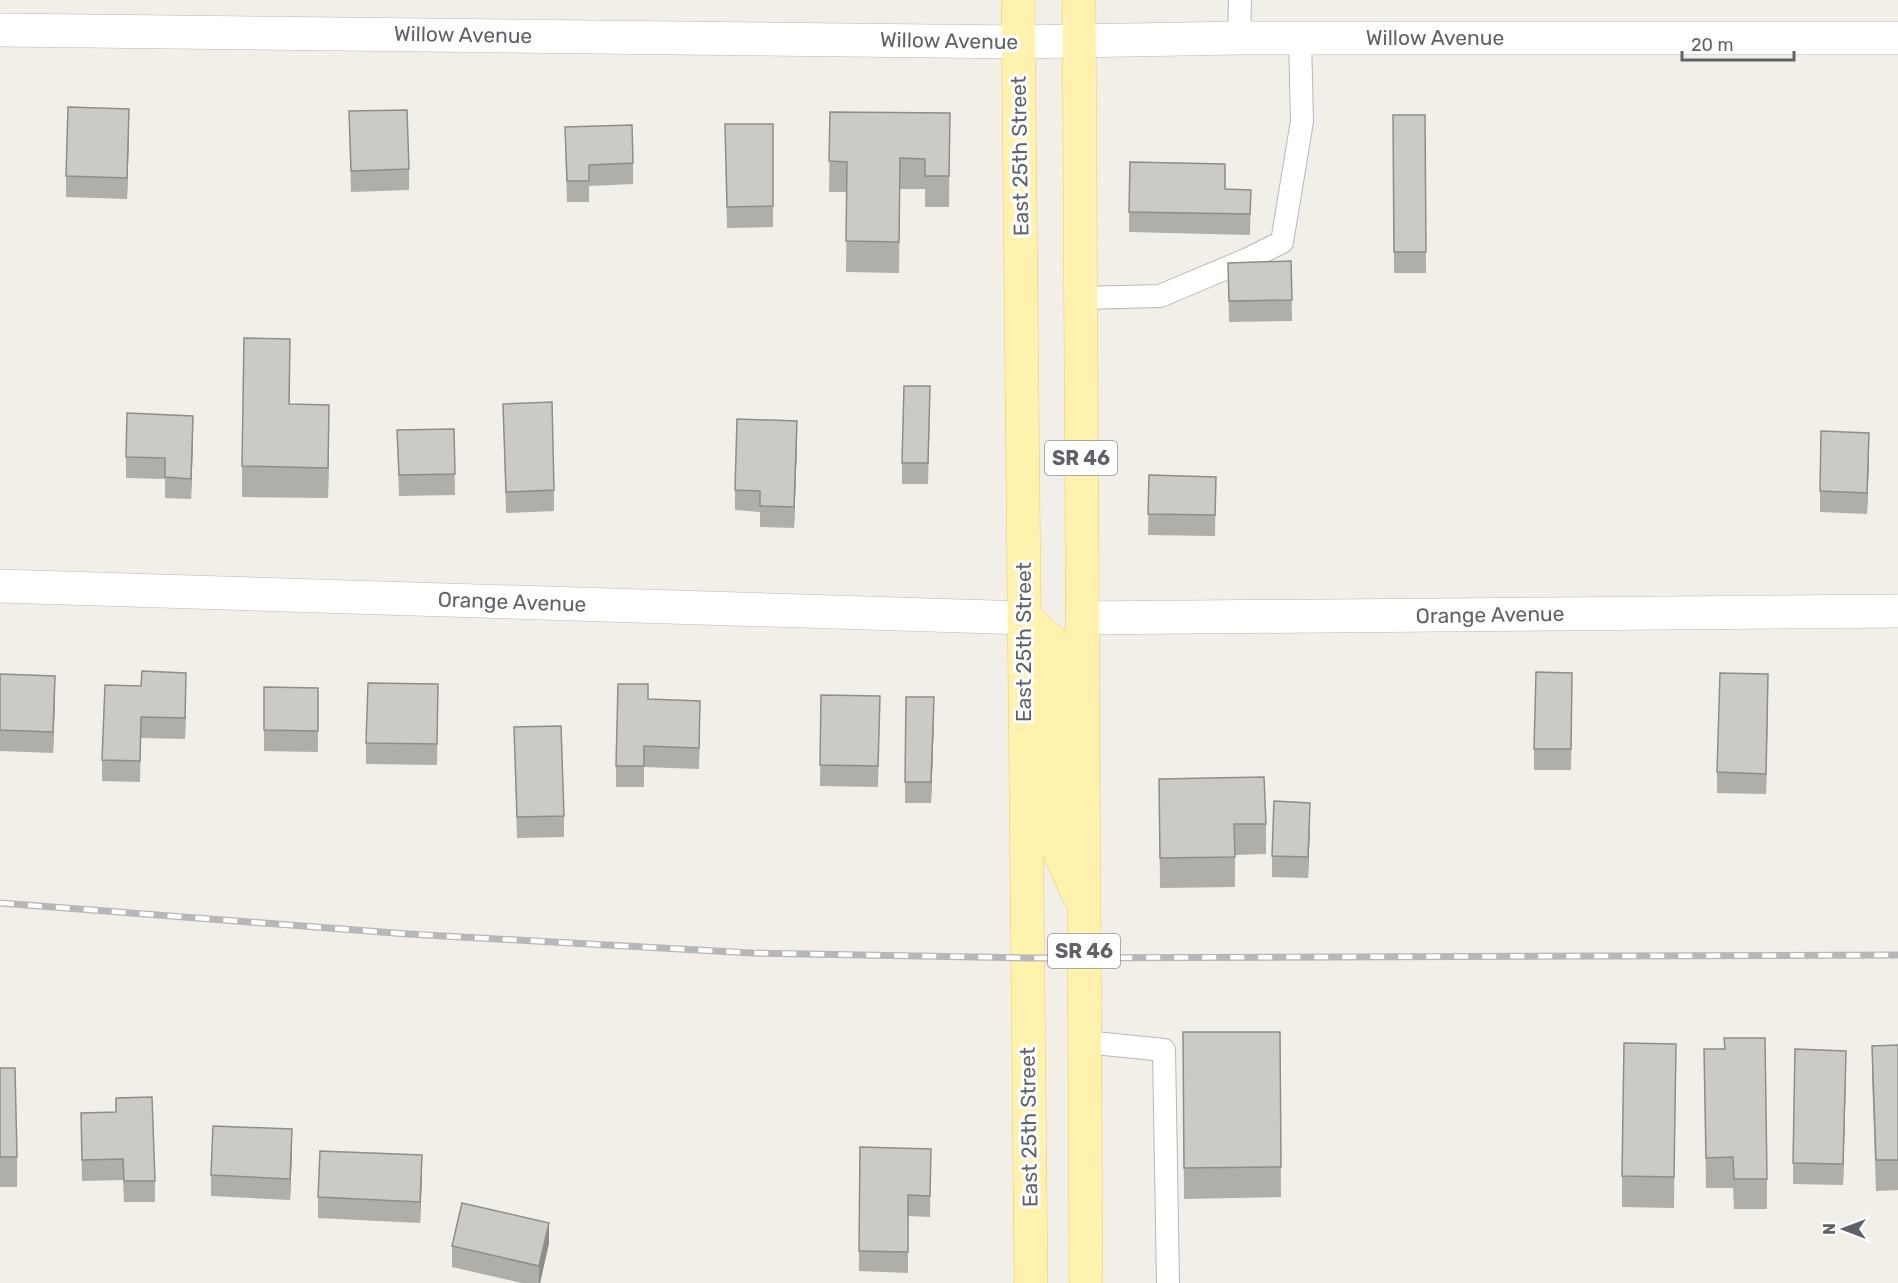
<svg xmlns="http://www.w3.org/2000/svg" width="1898" height="1283" viewBox="0 0 1898 1283" font-family="Rubik,sans-serif">
	<style>
		.lines { fill: none; stroke-linecap: round; stroke-linejoin: round }
		.lane-casing { stroke: #b5b8bc; stroke-width: 24 }
		.street-casing { stroke: #b5b8bc; stroke-width: 34 }
		.primary-casing { stroke: #f2c960; stroke-width: 34 }
		.lane { stroke: #fff; stroke-width: 22 }
		.street { stroke: #fff; stroke-width: 33 }
		.primary { stroke: #fff2af; stroke-width: 33 }
		.rail-casing { stroke: #b6b7b8; stroke-width: 7 }
		.rail { stroke: #fff; stroke-width: 4.5; stroke-dasharray: 14; stroke-linecap: butt }
		.wall { fill: #afaea9 }
		.shaded-wall { fill: #8f8d8a }
		.building { fill: #cccac5; stroke: #8f8d8a; stroke-width: 1.5 }
		.labels { text-anchor: middle; stroke-width: 6; stroke-linejoin: round; paint-order: stroke }
		.shield { fill: #fff; stroke: #8f9295; stroke-width: 1.5 }
		.shield-label { font-size: 20px; font-weight: bold; fill: #5f6368 }
		.street-label { font-size: 21px; fill: #5f6368; stroke: #fff }
	</style>
	<rect width="100%" height="100%" fill="#f1efe8"/>
	<g class="lines">
		<defs>
			<g id="lane">
				<polyline points="1239,38 1240,0"/>
				<polyline points="1080,298 1160,296 1248,259 1282,242 1302,121 1300,38"/>
				<polyline points="1085,1042 1164,1050 1168,1283"/>
			</g>
			<g id="street">
				<polyline points="0,30 1019,42 1239,38 1898,38"/>
				<polyline points="0,586 1024,618"/>
				<polyline points="1082,618 1898,611"/>
			</g>
			<g id="primary">
				<polyline points="1018,0 1031,1283"/>
				<polyline points="1079,0 1086,1283"/>
				<polyline points="1024,618 1055,644 1057,846 1078,894"/>
			</g>
		</defs>
		<!-- lane casing -->
		<use href="#lane" class="lane-casing"/>
		<!-- street casing -->
		<use href="#street" class="street-casing"/>
		<!-- primary casing -->
		<use href="#primary" class="primary-casing"/>
		<!-- lane -->
		<use href="#lane" class="lane"/>
		<!-- street -->
		<use href="#street" class="street"/>
		<!-- primary -->
		<use href="#primary" class="primary"/>
		<defs>
			<polyline id="rail" points="0,903 408,934 752,953 1027,958 1898,955"/>
		</defs>
		<!-- rail casing -->
		<use href="#rail" class="rail-casing"/>
		<!-- rail -->
		<use href="#rail" class="rail"/>
	</g>
	<!-- wall -->
	<g class="wall">
		<polygon points="349,111 409,169 409,190 351,192"/>
		<polygon points="830,112 950,113 949,207 925,207 925,189 900,189 899,273 846,272 847,192 829,192"/>
		<polygon points="1393,115 1425,115 1426,273 1394,273"/>
		<polygon points="725,124 773,124 773,227 727,228"/>
		<polygon points="565,127 633,163 633,184 589,186 589,202 567,202"/>
		<polygon points="129,130 127,199 66,197 66,176"/>
		<polygon points="1225,189 1251,190 1250,235 1129,232 1129,212"/>
		<polygon points="1291,261 1292,321 1229,322 1228,263"/>
		<polygon points="290,370 290,404 329,435 328,498 242,497 242,466"/>
		<polygon points="503,404 554,490 554,511 506,513"/>
		<polygon points="930,407 928,484 902,484 902,463"/>
		<polygon points="454,429 455,495 399,496 397,430"/>
		<polygon points="193,436 191,499 165,498 165,479 126,478 126,457"/>
		<polygon points="797,442 794,528 760,527 760,512 735,510 735,490"/>
		<polygon points="1869,454 1867,514 1820,512 1820,491"/>
		<polygon points="1149,475 1216,477 1215,536 1148,535"/>
		<polygon points="0,674 55,697 53,753 0,751"/>
		<polygon points="141,686 186,694 185,739 141,738 140,782 102,781 102,760"/>
		<polygon points="264,687 318,688 318,752 264,751"/>
		<polygon points="1572,694 1571,770 1534,770 1534,749"/>
		<polygon points="821,695 880,696 878,787 820,786"/>
		<polygon points="1768,695 1766,794 1717,793 1717,772"/>
		<polygon points="648,699 700,722 699,769 644,767 644,787 616,787 616,766"/>
		<polygon points="438,705 437,765 366,764 366,743"/>
		<polygon points="934,718 931,803 905,803 905,782"/>
		<polygon points="514,727 564,816 564,837 517,838"/>
		<polygon points="1159,779 1266,824 1266,854 1235,855 1235,887 1160,888"/>
		<polygon points="1310,824 1308,878 1272,877 1272,856"/>
		<polygon points="1183,1032 1280,1032 1281,1197 1184,1199"/>
		<polygon points="1724,1038 1767,1179 1767,1209 1734,1209 1733,1188 1706,1188 1704,1049 1724,1049"/>
		<polygon points="1676,1044 1674,1208 1622,1207 1622,1176"/>
		<polygon points="1898,1045 1898,1190 1876,1191 1872,1077 1872,1046"/>
		<polygon points="0,1068 17,1157 17,1187 0,1187"/>
		<polygon points="1846,1072 1843,1185 1793,1184 1793,1163"/>
		<polygon points="81,1113 155,1181 155,1202 124,1202 123,1180 82,1181"/>
		<polygon points="931,1149 930,1217 908,1216 908,1273 859,1271 859,1251"/>
		<polygon points="292,1150 290,1200 211,1196 211,1175"/>
		<polygon points="422,1175 420,1223 318,1218 318,1197"/>
		<polygon points="549,1243 540,1283 522,1283 452,1267 452,1246"/>
	</g>
	<!-- shaded-wall -->
	<g class="shaded-wall">
		<polygon points="129,109 129,130 127,199 127,178"/>
		<polygon points="329,405 329,435 328,498 328,468"/>
		<polygon points="193,416 193,436 191,499 191,479"/>
		<polygon points="797,421 797,442 794,528 794,507"/>
		<polygon points="1869,433 1869,454 1867,514 1867,493"/>
		<polygon points="186,673 186,694 185,739 185,718"/>
		<polygon points="1768,674 1768,695 1766,794 1766,774"/>
		<polygon points="55,676 55,697 53,753 53,732"/>
		<polygon points="934,697 934,718 931,803 931,782"/>
		<polygon points="1310,803 1310,824 1308,878 1308,857"/>
		<polygon points="1846,1051 1846,1072 1843,1185 1843,1164"/>
		<polygon points="292,1129 292,1150 290,1200 290,1179"/>
		<polygon points="422,1155 422,1175 420,1223 420,1202"/>
		<polygon points="549,1223 549,1243 540,1283 539,1283 539,1266"/>
	</g>
	<!-- building -->
	<g class="building">
		<polygon points="68,107 129,109 127,178 66,176"/>
		<polygon points="407,110 409,169 351,171 349,111"/>
		<polygon points="830,112 950,113 949,176 925,176 925,159 900,158 899,242 846,241 847,162 829,161"/>
		<polygon points="1393,115 1425,115 1426,252 1394,252"/>
		<polygon points="725,124 773,124 773,206 727,207"/>
		<polygon points="632,125 633,163 589,165 589,181 567,181 565,127"/>
		<polygon points="1130,162 1225,164 1225,189 1251,190 1250,214 1129,212"/>
		<polygon points="1291,261 1292,300 1229,301 1228,263"/>
		<polygon points="244,338 290,339 289,404 329,405 328,468 242,466"/>
		<polygon points="904,386 930,386 928,463 902,463"/>
		<polygon points="552,402 554,490 506,492 503,404"/>
		<polygon points="127,413 193,416 191,479 165,477 165,458 126,457"/>
		<polygon points="737,419 797,421 794,507 760,506 760,491 735,490"/>
		<polygon points="454,429 455,474 399,475 397,430"/>
		<polygon points="1821,431 1869,433 1867,493 1820,491"/>
		<polygon points="1149,475 1216,477 1215,515 1148,514"/>
		<polygon points="142,671 186,673 185,718 141,717 140,761 102,760 105,685 141,686"/>
		<polygon points="1536,672 1572,673 1571,749 1534,749"/>
		<polygon points="1720,673 1768,674 1766,774 1717,772"/>
		<polygon points="0,674 55,676 53,732 0,730"/>
		<polygon points="368,683 438,684 437,744 366,743"/>
		<polygon points="618,684 648,684 648,699 700,701 699,748 644,746 644,766 616,766"/>
		<polygon points="264,687 318,688 318,731 264,730"/>
		<polygon points="821,695 880,696 878,766 820,765"/>
		<polygon points="906,697 934,697 931,782 905,782"/>
		<polygon points="561,726 564,816 517,817 514,727"/>
		<polygon points="1264,777 1266,824 1234,824 1235,857 1160,858 1159,779"/>
		<polygon points="1274,801 1310,803 1308,857 1272,856"/>
		<polygon points="1183,1032 1280,1032 1281,1167 1184,1168"/>
		<polygon points="1724,1038 1765,1038 1767,1179 1734,1179 1733,1157 1706,1158 1704,1049 1725,1049"/>
		<polygon points="1624,1043 1676,1044 1674,1177 1622,1176"/>
		<polygon points="1898,1045 1898,1160 1876,1160 1872,1046"/>
		<polygon points="1795,1049 1846,1051 1843,1164 1793,1163"/>
		<polygon points="0,1068 15,1068 17,1157 0,1157"/>
		<polygon points="152,1097 155,1181 124,1181 123,1159 82,1160 81,1113 116,1112 116,1098"/>
		<polygon points="213,1126 292,1129 290,1179 211,1175"/>
		<polygon points="860,1147 931,1149 930,1196 908,1195 908,1252 859,1251"/>
		<polygon points="320,1151 422,1155 420,1202 318,1197"/>
		<polygon points="462,1203 549,1223 539,1266 452,1246"/>
	</g>
	<g class="labels">
		<!-- shield labels -->
		<g class="shield">
			<rect x="1045" y="441" width="72" height="34" rx="4.5"/>
			<rect x="1048" y="934" width="72" height="34" rx="4.5"/>
		</g>
		<g class="shield-label">
			<text x="1081" y="465">SR 46</text>
			<text x="1084" y="958">SR 46</text>
		</g>
		<!-- street labels -->
		<g class="street-label">
			<text transform="translate(463 35) rotate(1)" y="7">Willow Avenue</text>
			<text x="1435" y="45">Willow Avenue</text>
			<text transform="translate(949 41) rotate(1)" y="7">Willow Avenue</text>
			<text transform="translate(1020 156) rotate(-91)" y="7">East 25th Street</text>
			<text transform="translate(512 602) rotate(2)" y="7">Orange Avenue</text>
			<text transform="translate(1490 615) rotate(-1)" y="7">Orange Avenue</text>
			<text transform="translate(1024 642) rotate(-90)" y="7">East 25th Street</text>
			<text transform="translate(1029 1127) rotate(-91)" y="7">East 25th Street</text>
		</g>
	</g>
	<!-- north arrow -->
	<g transform="translate(1844 1229) rotate(270)" stroke="#ffffff" stroke-width="4.5" paint-order="stroke">
	<path d="M0-4.5L10 22L0 15L-10 22Z" fill="#5f6368"/>
	<text y="-9" font-size="16" font-weight="bold" text-anchor="middle" fill="#5f6368">N</text>
	</g>
	<!-- scale -->
	<path d="M1682 51v9h112v-9" fill="none" stroke="#5f6368" stroke-width="3"/>
	<text x="1691" y="51" font-size="18" fill="#5f6368" stroke="#ffffff" stroke-width="4.5" paint-order="stroke">20 m</text>
</svg>
